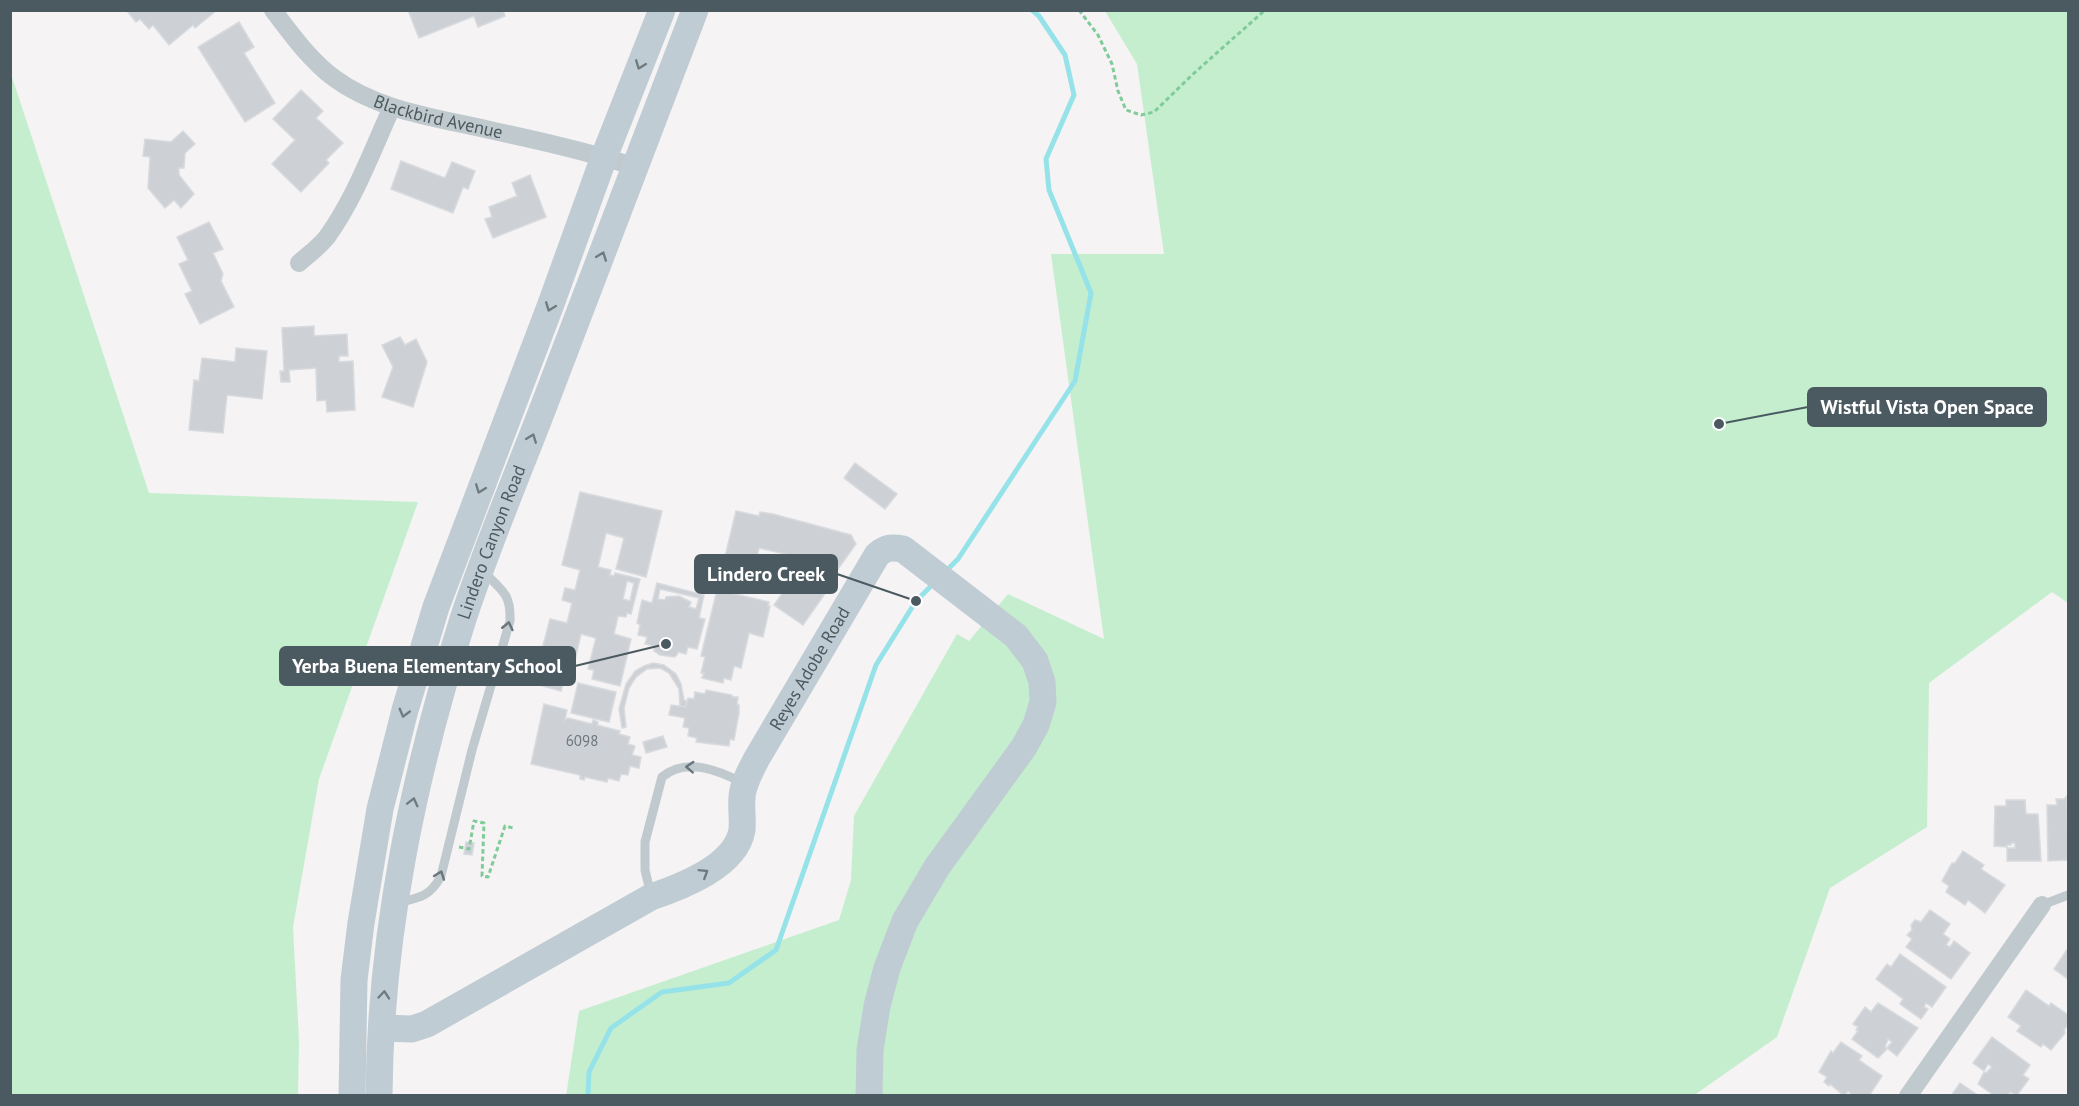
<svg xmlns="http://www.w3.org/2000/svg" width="2079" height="1106" viewBox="0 0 2079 1106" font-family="'PT Sans',sans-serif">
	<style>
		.green { fill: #c5eecf }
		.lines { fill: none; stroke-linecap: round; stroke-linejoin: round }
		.stream { stroke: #95e3e9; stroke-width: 5 }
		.building { fill: #cdd1d5; stroke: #d7dade; stroke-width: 1.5; fill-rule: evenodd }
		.path { stroke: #7fcb9a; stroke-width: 3; stroke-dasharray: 4.5 3; stroke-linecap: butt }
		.lane { stroke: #bfc9ce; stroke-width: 9 }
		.street { stroke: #bfc9ce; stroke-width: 18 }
		.secondary { stroke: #c0ccd3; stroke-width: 27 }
		.oneway { stroke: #6e7c82 }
		.oneway2 { stroke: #68757c }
		.labels { text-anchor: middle; stroke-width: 4.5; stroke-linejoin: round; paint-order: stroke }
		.number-label { font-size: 15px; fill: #6c777d }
		.street-label { font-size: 18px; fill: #4b5960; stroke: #fff }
		.leader { fill: none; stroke: #4b5960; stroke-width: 2 }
		.callout-dot { fill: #4b5960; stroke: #fff; stroke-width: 2 }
		.callout { fill: #4b5960; stroke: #4b5960; stroke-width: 2 }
		.callout-label { font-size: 20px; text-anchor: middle; font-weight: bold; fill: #fff }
	</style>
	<rect width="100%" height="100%" fill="#f5f3f3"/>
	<!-- green -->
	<g class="green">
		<polygon points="1105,11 2068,11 2068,603 2052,592 1929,683 1927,827 1830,888 1777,1037 1693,1096 566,1096 579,1011 839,920 851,880 854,816 957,634 969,641 1008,594 1104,639 1051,254 1164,254 1137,64"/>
		<polygon points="10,71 149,493 418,502 319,779 293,927 299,1041 298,1095 11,1095"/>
	</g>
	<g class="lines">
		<!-- stream -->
		<g class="stream">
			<polyline points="946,571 958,559 1075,381 1091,293 1049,190 1046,159 1074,95 1065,55 1039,16 1032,10"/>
			<polyline points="588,1096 589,1072 611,1028 662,992 729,983 776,950 876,665 916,601 935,582"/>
		</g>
	</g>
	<!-- building -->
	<g class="building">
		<polygon points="217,10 195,28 193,25 169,45 153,25 149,29 140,19 136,22 127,11"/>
		<polygon points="408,10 503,10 505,16 478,27 474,16 419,38"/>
		<polygon points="239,22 254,47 244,53 275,103 245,122 198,47"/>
		<polygon points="301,90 323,111 316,118 343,143 326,160 329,163 301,192 272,164 295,140 273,119"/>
		<polygon points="183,131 195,144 185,153 184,168 179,168 179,175 194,194 181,208 174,200 165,208 148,188 150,157 143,156 145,139 171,142"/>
		<polygon points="401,161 445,178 452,162 475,171 468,189 463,187 453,213 391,189"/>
		<polygon points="530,175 546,217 493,238 485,219 492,217 489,207 517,196 512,183"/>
		<polygon points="209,222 223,249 213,253 223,274 221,281 234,307 200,324 185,294 192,291 179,264 188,260 177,237"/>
		<polygon points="314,326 314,336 347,334 348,356 339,356 339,362 353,361 355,410 327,412 326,400 317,401 316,368 289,370 290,382 281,382 280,371 284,371 282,328"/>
		<polygon points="400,337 405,345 416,339 427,362 413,407 382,397 393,367 382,345"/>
		<polygon points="236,348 267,351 262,399 227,395 223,433 189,430 194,380 199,381 202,358 235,362"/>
		<polygon points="855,463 897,494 885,509 844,478"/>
		<path d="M580 492 662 511 646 577 616 569 624 538 606 533 598 567 611 570 610 575 614 576 615 573 640 579 631 614 627 613 626 617 618 616 614 634 631 639 620 686 592 679 594 670 588 669 596 638 581 634 574 665 568 664 561 691 543 686 548 668 538 665 550 619 567 623 572 603 562 600 565 588 575 590 580 570 562 565ZM627 581 634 583 630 601 623 599Z"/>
		<polygon points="736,511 759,516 760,512 773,514 851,535 856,544 828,583 831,585 803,625 774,605 807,559 759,548 750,586 736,583 735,590 718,586"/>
		<path d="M657 583 704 595 699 618 705 619 697 649 688 647 686 654 678 652 677 655 674 657 660 655 654 651V646L645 644 647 637 638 635 640 625 637 623 642 600 652 603ZM660 589 699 598 696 609 689 607 691 602 679 596 666 597 665 600 658 599Z"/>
		<polygon points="717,590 769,602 768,606 770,606 763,637 749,633 741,668 734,666 731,680 724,678 723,683 702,678 704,673 701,673 705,657 701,656"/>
		<polygon points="653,663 664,665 676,674 681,684 684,700 687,701 686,707 680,706 679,689 669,673 660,668 647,669 636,677 629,688 624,708 626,727 622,728 619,709 626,684 635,671 644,666"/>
		<polygon points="578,683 616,692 609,722 571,713"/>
		<polygon points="706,690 732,695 732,697 738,697 737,704 739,705 739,713 734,740 730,739 729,746 696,742 697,738 688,736 689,728 683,727 685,718 669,715 671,705 686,707 688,698 694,699 695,692 705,694"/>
		<polygon points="544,704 567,710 565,720 568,718 592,724 593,720 598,722 597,725 620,731 619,734 630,737 628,744 635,746 632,755 641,757 639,768 630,766 628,775 621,774 619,781 608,778 607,782 585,777 584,780 580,779 580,775 531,764"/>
		<polygon points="663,736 667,747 646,753 643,742"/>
		<polygon points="2067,796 2068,860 2048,861 2047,805 2057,805 2056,799 2064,799"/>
		<polygon points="2006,800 2025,800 2026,814 2038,814 2041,861 2007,861 2007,848 2015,848 2015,843 2011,843 2011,845 2007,845 2007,847 1994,846 1995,806 2006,806"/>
		<polygon points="466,842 474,843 472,855 464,854"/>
		<polygon points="1963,851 1984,865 1981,869 2005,885 1985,913 1968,900 1965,905 1946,892 1949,886 1942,881 1952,863 1955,863"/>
		<polygon points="1930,910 1950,924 1943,934 1950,939 1946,945 1950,947 1954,941 1970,953 1951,979 1906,947 1912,939 1907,935 1912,930 1911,925 1915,920 1921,922"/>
		<polygon points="2068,948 2068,979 2054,969"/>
		<polygon points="1900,954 1946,987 1932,1007 1926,1003 1924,1007 1928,1009 1921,1019 1900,1004 1903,999 1876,979 1887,964 1891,967"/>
		<polygon points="2026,990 2049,1006 2051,1003 2068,1015 2068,1024 2064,1030 2065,1033 2051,1050 2043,1044 2041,1047 2017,1031 2021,1026 2008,1017"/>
		<polygon points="1878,1003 1918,1028 1897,1056 1887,1048 1892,1042 1888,1039 1885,1047 1887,1049 1878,1058 1852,1039 1858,1031 1856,1030 1858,1027 1853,1024 1865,1007 1871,1012"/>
		<polygon points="1992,1037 2030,1065 2023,1075 2029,1079 2017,1095 2010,1092 2007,1096 1995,1096 1978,1084 1984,1072 1986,1073 1992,1067 1988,1064 1984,1071 1973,1063"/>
		<polygon points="1841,1042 1862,1056 1859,1060 1882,1076 1869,1096 1853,1096 1848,1091 1844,1096 1830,1084 1829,1086 1824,1082 1827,1077 1819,1072 1831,1051 1833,1053"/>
		<polygon points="1960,1083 1979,1096 1951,1096"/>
	</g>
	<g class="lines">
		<!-- path -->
		<g class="path">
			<polyline points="1079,10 1098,35 1112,64 1118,91 1126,110 1141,115 1154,112 1191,76 1265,10"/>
			<polyline points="459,847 469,849 474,821 484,823 482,876 488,877 505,826 513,828"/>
		</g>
		<!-- lane -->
		<g class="lane">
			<path d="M651 895 645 870V842L662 777C686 757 718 770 743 783"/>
			<path d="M397 903C419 898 430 897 441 876L472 750 510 621C511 593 502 591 483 571"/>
			<polyline points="2042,905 2068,895"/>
		</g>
		<!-- street -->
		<g class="street">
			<path id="s1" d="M273 10C291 34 310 60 334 78 380 112 440 118 494 131 541 141 589 152 636 167"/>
			<path d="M299 263C308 255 319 247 327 237 355 198 372 151 392 107"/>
			<polyline points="1908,1096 2042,905"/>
		</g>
		<!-- secondary -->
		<g class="secondary">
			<path id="s2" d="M382 1028 412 1029 427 1024 651 897C681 887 736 866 742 830 743 819 741 808 742 797 743 783 751 770 757 758L877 555C886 547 892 547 903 549L1016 636 1035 661 1042 682 1043 702 1036 725 1024 747 937 867 905 921 887 968 877 1006 870 1050 869 1096"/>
			<polyline points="352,1096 354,980 361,923 380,809 405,710 436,607 551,304 604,157 662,10"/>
			<path id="s3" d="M379 1096C380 933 414 774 463 619 488 543 520 469 548 395 597 267 646 139 695 10"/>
		</g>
	</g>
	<!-- one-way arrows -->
	<defs><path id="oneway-chevron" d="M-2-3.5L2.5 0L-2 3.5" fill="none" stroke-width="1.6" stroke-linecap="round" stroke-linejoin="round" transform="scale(1.5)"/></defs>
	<g class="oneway">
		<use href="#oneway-chevron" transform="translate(640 65) rotate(111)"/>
		<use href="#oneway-chevron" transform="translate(602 256) rotate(-69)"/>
		<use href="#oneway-chevron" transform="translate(550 307) rotate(111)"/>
		<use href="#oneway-chevron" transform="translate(532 438) rotate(-69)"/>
		<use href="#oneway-chevron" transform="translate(480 489) rotate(111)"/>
		<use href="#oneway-chevron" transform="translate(404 713) rotate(105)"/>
		<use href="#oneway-chevron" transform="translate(413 802) rotate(-76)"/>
		<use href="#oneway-chevron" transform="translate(704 873) rotate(-32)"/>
		<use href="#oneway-chevron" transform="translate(384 995) rotate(-85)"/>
	</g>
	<g class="oneway2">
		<use href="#oneway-chevron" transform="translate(508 626) rotate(-77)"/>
		<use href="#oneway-chevron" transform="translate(690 767) rotate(-177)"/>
		<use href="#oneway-chevron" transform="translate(440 875) rotate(-70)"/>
	</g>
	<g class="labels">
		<!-- number labels -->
		<g class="number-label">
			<text x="582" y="746">6098</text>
		</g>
		<!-- street labels -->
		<g class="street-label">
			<text dy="6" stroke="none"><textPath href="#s1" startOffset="204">Blackbird Avenue</textPath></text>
			<text dy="6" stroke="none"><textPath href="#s3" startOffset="568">Lindero Canyon Road</textPath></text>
			<text dy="6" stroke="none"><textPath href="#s2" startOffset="600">Reyes Adobe Road</textPath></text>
		</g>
	</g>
	<!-- callouts -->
	<path class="leader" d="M1719 424L1808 407M916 601L837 574M666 644L575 666"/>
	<g class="callout-dot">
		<circle cx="1719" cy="424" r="6"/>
		<circle cx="916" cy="601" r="6"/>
		<circle cx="666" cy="644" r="6"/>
	</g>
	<g class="callout">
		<rect x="1808" y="388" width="238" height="38" rx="6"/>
		<rect x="695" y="555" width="142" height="38" rx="6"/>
		<rect x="280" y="647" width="295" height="38" rx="6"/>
	</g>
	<g class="callout-label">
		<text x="1927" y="414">Wistful Vista Open Space</text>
		<text x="766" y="581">Lindero Creek</text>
		<text x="427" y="673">Yerba Buena Elementary School</text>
	</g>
	<!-- border -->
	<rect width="2079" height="1106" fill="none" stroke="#4b5960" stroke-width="24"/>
</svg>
